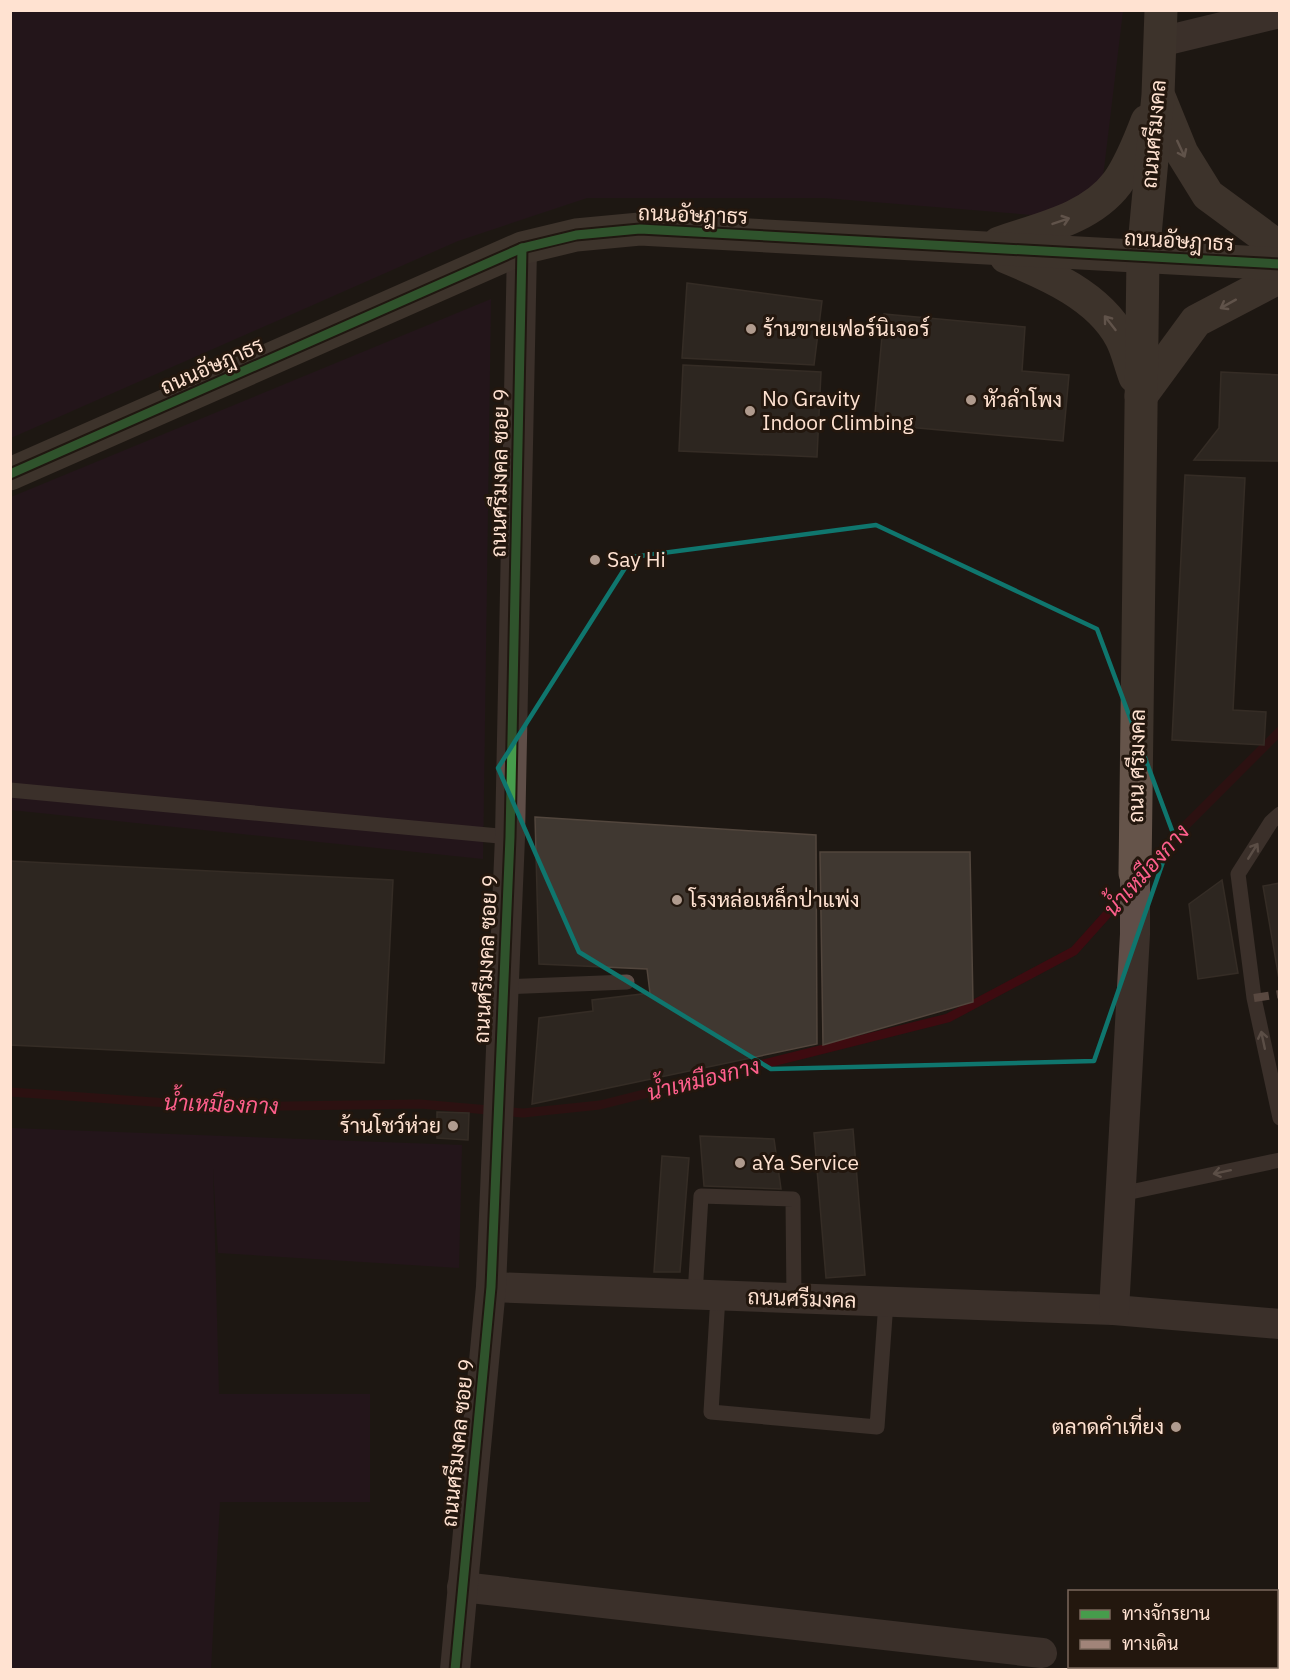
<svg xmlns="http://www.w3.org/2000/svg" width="1290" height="1680" viewBox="0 0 1290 1680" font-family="'IBM Plex Sans',Sarabun,sans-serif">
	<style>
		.green { fill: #2b1224 }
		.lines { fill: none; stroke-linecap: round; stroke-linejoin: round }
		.stream { stroke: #3e0b10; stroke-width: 9 }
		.building { fill: #403831; stroke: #52463d; stroke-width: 1.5 }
		.lane { stroke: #5f4e48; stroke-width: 15 }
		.street { stroke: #5f4e48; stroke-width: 30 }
		.secondary { stroke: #65544a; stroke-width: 33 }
		.quiet { stroke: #a18479; stroke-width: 8; stroke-dasharray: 15 8; stroke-linecap: butt }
		.cycleway-casing { stroke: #23170e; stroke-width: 13 }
		.cycleway { stroke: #469c4c; stroke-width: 9 }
		.oneway { stroke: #b29b8e }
		.oneway2 { stroke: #a79186 }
		.marked { fill: none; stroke: #0f766e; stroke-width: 4.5; stroke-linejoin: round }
		.poi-dot { fill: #b09b8e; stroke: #23170e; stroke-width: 2 }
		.labels { text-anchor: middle; stroke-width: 6; stroke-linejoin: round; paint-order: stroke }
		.street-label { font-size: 21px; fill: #ffe2d1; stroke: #23170e }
		.poi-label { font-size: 21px; fill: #ffe2d1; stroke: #23170e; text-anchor: start }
		.water-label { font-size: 22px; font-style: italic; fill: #fe5f8c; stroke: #23170e }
	</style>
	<rect width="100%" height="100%" fill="#1e1813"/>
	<!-- green -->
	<g class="green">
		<polygon points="11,11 1123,11 1103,177 1057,217 824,198 587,198 458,241 11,438"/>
		<polygon points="491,299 483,859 11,810 11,497"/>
		<polygon points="11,1128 462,1145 459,1268 218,1253 213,1168 219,1394 370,1394 370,1502 220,1502 211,1669 11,1669"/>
	</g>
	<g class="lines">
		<!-- stream -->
		<g class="stream">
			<polyline points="1144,872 1180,831 1280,731"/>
			<polyline points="10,1092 226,1107 420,1104 523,1113 600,1105 948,1018 1074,951 1127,892"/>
		</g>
	</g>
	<!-- building -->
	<g class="building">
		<polygon points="687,283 822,301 814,365 682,358"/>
		<polygon points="884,314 1025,327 1022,371 1069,375 1063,441 874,424"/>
		<polygon points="683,365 821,372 817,457 679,451"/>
		<polygon points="1221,372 1280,375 1280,461 1194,460 1219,428"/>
		<polygon points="1185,475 1245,478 1233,710 1266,712 1264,745 1172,740"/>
		<polygon points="535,817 816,835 817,1044 532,1104 539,1018 593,1011 592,1000 650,993 647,969 539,964"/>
		<polygon points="820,852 970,852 973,1002 823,1045"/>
		<polygon points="10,861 393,880 384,1063 10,1045"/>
		<polygon points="1222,880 1238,973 1198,979 1189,904"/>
		<polygon points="1280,883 1280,979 1279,979 1263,886"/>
		<polygon points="437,1112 469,1113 468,1140 437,1138"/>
		<polygon points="853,1129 865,1275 826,1278 814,1133"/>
		<polygon points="700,1136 774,1139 781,1189 704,1186"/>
		<polygon points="662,1156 689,1158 680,1272 654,1272"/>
	</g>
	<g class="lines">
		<!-- lane -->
		<g class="lane">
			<polyline points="10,790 510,837"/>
			<polyline points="1280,814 1271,822 1238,874 1254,998 1280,1118"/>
			<polyline points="503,987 627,982"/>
			<polyline points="1121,1194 1280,1160"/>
			<polyline points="695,1295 701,1196 793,1199 794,1299"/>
			<polyline points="718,1296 711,1412 877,1427 886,1302"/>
		</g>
		<!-- street -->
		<g class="street">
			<polyline points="1160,42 1280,13"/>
			<polyline points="491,1287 1114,1310 1280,1324"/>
			<polyline points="1114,1310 1135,934 1135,873"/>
			<polyline points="462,1587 1042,1653"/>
			<polyline points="455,1670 491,1287 510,837 522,248"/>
		</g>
		<!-- secondary -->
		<g class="secondary">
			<polyline points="1160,99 1182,153 1208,195 1280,248"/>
			<path d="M999 243C1039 229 1090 219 1117 183 1130 165 1139 142 1147 121"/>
			<path d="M1006 257C1047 274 1099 296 1121 338 1127 349 1130 364 1135 377"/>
			<polyline points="1141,396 1196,321 1280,277"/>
			<polyline points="10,474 522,248 576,235 640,229 1280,264"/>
			<polyline points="1135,873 1143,256 1158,95 1161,10"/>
		</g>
		<!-- quiet -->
		<polyline class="quiet" points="1254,998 1280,994"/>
		<defs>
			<g id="cycleway">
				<polyline points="10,474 522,248 576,235 640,229 1280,264"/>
				<polyline points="455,1670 491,1287 510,837 522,248"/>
			</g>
		</defs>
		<!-- cycleway casing -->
		<use href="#cycleway" class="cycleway-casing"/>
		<!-- cycleway -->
		<use href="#cycleway" class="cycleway"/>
	</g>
	<!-- one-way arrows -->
	<defs><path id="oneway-shaft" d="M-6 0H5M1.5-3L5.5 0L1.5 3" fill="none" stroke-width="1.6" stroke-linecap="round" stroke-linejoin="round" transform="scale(1.5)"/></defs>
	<g class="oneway">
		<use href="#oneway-shaft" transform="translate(1181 149) rotate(65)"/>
		<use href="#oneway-shaft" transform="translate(1061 221) rotate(-19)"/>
		<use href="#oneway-shaft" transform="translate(1228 304) rotate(151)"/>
		<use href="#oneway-shaft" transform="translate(1110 323) rotate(-128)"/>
	</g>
	<g class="oneway2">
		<use href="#oneway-shaft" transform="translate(1253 851) rotate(-58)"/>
		<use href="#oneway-shaft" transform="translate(1263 1040) rotate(-102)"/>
		<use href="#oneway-shaft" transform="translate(1222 1172) rotate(168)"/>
	</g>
	<!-- marked area -->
	<path d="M0 0H1290V1680H0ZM876 525 1097 629 1173 833 1094 1061 771 1069 579 952 498 768 632 557Z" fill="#1e1813" fill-opacity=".55" fill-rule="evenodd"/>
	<path class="marked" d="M876 525 1097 629 1173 833 1094 1061 771 1069 579 952 498 768 632 557Z"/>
	<!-- markers -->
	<g class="poi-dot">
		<circle cx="751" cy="329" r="6"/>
		<circle cx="971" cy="400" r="6"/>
		<circle cx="750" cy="411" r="6"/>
		<circle cx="595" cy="560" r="6"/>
		<circle cx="677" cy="900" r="6"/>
		<circle cx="453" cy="1126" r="6"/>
		<circle cx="740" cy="1163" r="6"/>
		<circle cx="1176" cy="1427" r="6"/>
	</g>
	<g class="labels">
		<!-- street labels -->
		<g class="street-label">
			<text transform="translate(1154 134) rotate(-85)" y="7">ถนนศรีมงคล</text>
			<text transform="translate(693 215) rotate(2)" y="7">ถนนอัษฎาธร</text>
			<text transform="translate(1179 241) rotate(3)" y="7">ถนนอัษฎาธร</text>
			<text transform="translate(212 366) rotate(-24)" y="7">ถนนอัษฎาธร</text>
			<text transform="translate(500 473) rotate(-89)" y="7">ถนนศรีมงคล ซอย 9</text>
			<text transform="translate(1137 766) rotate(-89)" y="7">ถนน ศรีมงคล</text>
			<text transform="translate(486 959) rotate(-87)" y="7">ถนนศรีมงคล ซอย 9</text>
			<text transform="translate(802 1299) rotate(2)" y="7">ถนนศรีมงคล</text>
			<text transform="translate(458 1443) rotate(-84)" y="7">ถนนศรีมงคล ซอย 9</text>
		</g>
		<!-- poi labels -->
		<g class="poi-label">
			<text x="763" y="336">ร้านขายเฟอร์นิเจอร์</text>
			<text x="762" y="406">No Gravity<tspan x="762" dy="24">Indoor Climbing</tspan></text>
			<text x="983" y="407">หัวลำโพง</text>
			<text x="607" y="567">Say Hi</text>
			<text x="689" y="907">โรงหล่อเหล็กป่าแพ่ง</text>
			<text x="441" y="1133" text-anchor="end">ร้านโชว์ห่วย</text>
			<text x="752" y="1170">aYa Service</text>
			<text x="1164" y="1434" text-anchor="end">ตลาดคำเที่ยง</text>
		</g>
		<!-- water labels -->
		<g class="water-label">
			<text transform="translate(1146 870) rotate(-48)" y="8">น้ำเหมืองกาง</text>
			<text transform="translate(703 1079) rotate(-14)" y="8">น้ำเหมืองกาง</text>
			<text transform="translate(221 1104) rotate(2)" y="8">น้ำเหมืองกาง</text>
		</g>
	</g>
	<!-- border -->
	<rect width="1290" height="1680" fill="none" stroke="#ffe2d1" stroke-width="24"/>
	<!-- legend -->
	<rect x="1068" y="1590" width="210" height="78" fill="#23170e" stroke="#7b685c" stroke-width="1.5"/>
	<rect x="1080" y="1610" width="30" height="9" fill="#469c4c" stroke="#7b685c" stroke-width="1.5"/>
	<text x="1122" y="1620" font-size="18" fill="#ffe2d1">ทางจักรยาน</text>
	<rect x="1080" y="1640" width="30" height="9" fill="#a18479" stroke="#7b685c" stroke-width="1.5"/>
	<text x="1122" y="1650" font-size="18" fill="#ffe2d1">ทางเดิน</text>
</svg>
